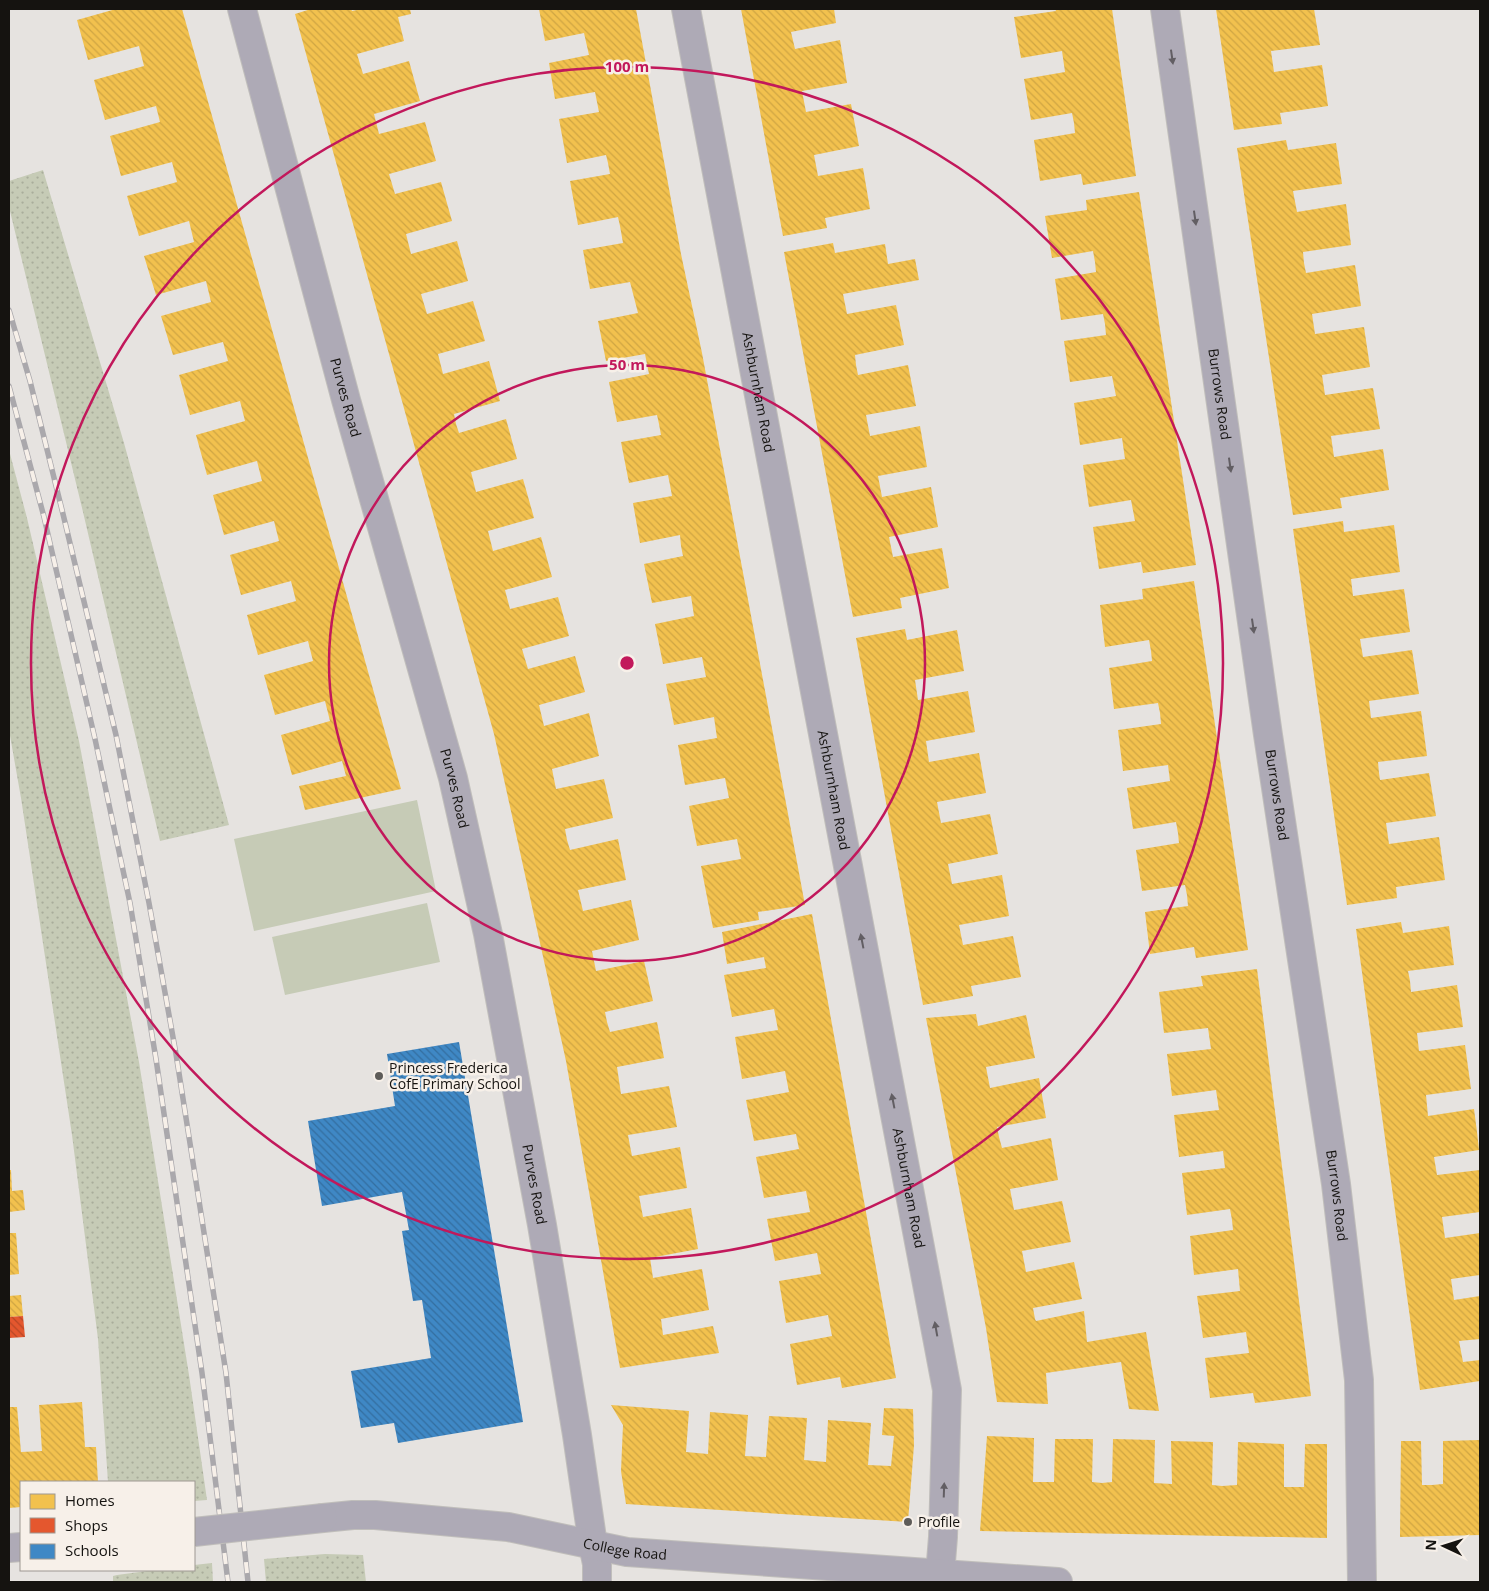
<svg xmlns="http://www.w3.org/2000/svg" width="1489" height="1591" viewBox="0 0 1489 1591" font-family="'Open Sans',sans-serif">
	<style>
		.grass { fill: url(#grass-dots) }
		.garden { fill: #c6cbb6 }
		.homes { fill: url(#homes-back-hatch) }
		.shops { fill: url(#shops-back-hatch) }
		.schools { fill: url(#schools-back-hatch) }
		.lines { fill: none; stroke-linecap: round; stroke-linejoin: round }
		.minor-casing { stroke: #c0bebb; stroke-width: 30 }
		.minor { stroke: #aeaab6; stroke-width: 28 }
		.rail-casing { stroke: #aaa8ac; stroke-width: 5.5 }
		.rail { stroke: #f7f0e9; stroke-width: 4; stroke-dasharray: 11; stroke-linecap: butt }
		.minor-bridge-casing { stroke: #c0bebb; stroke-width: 30; stroke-linecap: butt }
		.minor-bridge { stroke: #aeaab6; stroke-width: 28 }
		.oneway { fill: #625e63 }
		.ring { fill: none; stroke: #c2185b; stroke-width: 2.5 }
		.poi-dot { fill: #5e5c59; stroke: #f7f0e9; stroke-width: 2 }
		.labels { text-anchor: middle; stroke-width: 5; stroke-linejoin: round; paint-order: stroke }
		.street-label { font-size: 14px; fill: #151310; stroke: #f7f0e9 }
		.poi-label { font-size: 14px; fill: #151310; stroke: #f7f0e9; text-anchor: start }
		.centre { fill: #c2185b; stroke: #f7f0e9; stroke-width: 2.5 }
		.ring-label { font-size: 15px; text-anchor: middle; font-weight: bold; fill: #c2185b; stroke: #f7f0e9; stroke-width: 5; stroke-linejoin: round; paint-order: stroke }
	</style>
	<defs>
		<pattern id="grass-dots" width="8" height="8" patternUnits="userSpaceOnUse" patternTransform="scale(1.25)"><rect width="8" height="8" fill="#c6cbb6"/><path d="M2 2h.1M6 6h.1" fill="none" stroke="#a9ad9b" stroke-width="1.8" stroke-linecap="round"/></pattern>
		<pattern id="homes-back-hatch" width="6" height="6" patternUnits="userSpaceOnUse" patternTransform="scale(1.25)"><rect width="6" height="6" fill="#f2c14e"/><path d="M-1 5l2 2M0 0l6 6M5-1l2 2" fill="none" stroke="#cfa543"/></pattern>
		<pattern id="shops-back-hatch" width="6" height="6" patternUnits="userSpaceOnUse" patternTransform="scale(1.25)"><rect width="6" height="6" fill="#e4572e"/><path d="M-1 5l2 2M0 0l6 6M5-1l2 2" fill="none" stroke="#b84726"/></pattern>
		<pattern id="schools-back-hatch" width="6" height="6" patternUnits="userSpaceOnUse" patternTransform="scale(1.25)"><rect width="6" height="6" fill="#3f88c5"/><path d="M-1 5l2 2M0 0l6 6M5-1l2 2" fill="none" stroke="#346e9f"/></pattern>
	</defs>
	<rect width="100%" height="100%" fill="#e6e3e0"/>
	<!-- grass -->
	<g class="grass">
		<polygon points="43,170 124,443 229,825 160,841 83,512 9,207 9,181"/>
		<polygon points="9,450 27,518 79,741 139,1062 189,1375 207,1500 194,1501 194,1482 108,1482 98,1339 72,1135 21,798 9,730"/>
		<polygon points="325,1554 363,1555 366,1582 266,1582 264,1559"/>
		<polygon points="212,1563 213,1582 113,1582 113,1576 117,1575 154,1570 194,1570 194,1565"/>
	</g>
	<!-- garden -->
	<g class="garden">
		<polygon points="417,800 436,891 254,931 234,839"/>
		<polygon points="427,903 440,962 285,995 272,937"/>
	</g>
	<!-- homes -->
	<g class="homes">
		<polygon points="116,9 182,9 401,789 305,810 299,786 346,776 342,761 292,775 281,735 330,721 325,701 275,715 264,675 313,661 308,641 258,655 247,615 296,601 291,581 241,595 230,555 279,541 274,521 224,535 213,495 262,481 257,461 207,475 196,435 245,421 240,401 190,415 179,375 228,361 223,342 173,355 161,316 211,302 206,281 156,295 144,256 194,242 189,221 139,236 127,196 177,182 172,162 121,176 110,136 160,122 156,106 105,120 94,80 144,66 139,46 88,60 77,20"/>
		<polygon points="311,9 351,9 352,11 362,9 410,9 411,14 398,17 404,41 357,54 363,74 409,61 420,101 374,114 379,134 425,122 436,161 389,174 395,194 441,182 452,221 406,234 411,254 457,241 468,281 421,294 427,314 473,301 485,341 438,354 443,374 489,361 500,401 454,414 456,424 459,433 506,419 517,459 471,472 476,492 523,479 534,518 488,531 493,551 541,537 552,577 505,590 510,609 558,597 569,636 522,649 528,669 575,656 585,692 539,705 544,726 589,713 599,756 552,769 556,789 604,779 613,818 565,829 567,840 570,850 618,839 626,880 578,890 583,911 631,900 639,940 592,951 596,971 644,961 653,1001 605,1012 607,1022 610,1032 657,1022 664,1058 617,1067 621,1094 669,1086 677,1127 628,1135 630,1146 632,1156 680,1147 687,1188 639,1196 643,1217 691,1208 698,1249 650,1258 653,1278 702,1269 709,1310 661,1319 663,1335 713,1326 719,1353 620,1368 566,1061 494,734 295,14"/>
		<polygon points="539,9 636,9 681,254 702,353 805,905 758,912 759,920 713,928 701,866 741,859 737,839 697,846 689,806 729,798 725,778 685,785 678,745 717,738 714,717 674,725 666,684 706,677 702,657 663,664 655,624 694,616 691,596 652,603 644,564 683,556 681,546 680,535 640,543 633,503 672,496 670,485 668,475 629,483 621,442 661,435 659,424 657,415 617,422 609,382 649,374 645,354 606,361 598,321 638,313 630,282 590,289 583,250 623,243 620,226 618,217 578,225 570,181 610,174 608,163 606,155 567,163 559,119 599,112 595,92 555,99 549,63 589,55 584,33 545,41"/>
		<polygon points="741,9 834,9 836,23 791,32 795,49 840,40 847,83 802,91 806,112 851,104 859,146 814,155 818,176 863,168 870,209 825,218 827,228 783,236"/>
		<polygon points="1055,9 1112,9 1136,176 1083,185 1081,174 1040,181 1034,140 1075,133 1074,123 1072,113 1031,120 1024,79 1065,72 1062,51 1021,58 1014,17 1056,11"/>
		<polygon points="1216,9 1265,9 1266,10 1314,9 1320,45 1271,51 1274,72 1322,65 1328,106 1280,113 1282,124 1234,130"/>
		<polygon points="1286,140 1288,150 1336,143 1342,184 1293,191 1297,212 1346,204 1351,245 1303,252 1304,263 1306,273 1355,265 1361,306 1312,314 1315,334 1364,327 1370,367 1322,375 1325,395 1373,388 1380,429 1331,436 1334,457 1383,449 1389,490 1340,498 1342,508 1293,515 1237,148"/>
		<polygon points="1139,192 1196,565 1143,573 1141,562 1099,569 1093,527 1135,521 1131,500 1089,507 1083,465 1125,459 1122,438 1080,445 1074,403 1116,396 1112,376 1070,382 1064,341 1106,335 1105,324 1103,314 1061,320 1055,279 1096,272 1095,262 1093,251 1052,258 1045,216 1087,210 1086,200"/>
		<polygon points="833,243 835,253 885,244 888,264 915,259 919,280 843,294 847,314 896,305 904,345 855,355 856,365 858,375 908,365 916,406 866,415 870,436 920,426 927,467 878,476 882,497 931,487 938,527 889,537 893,557 942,548 949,588 900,598 902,608 853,617 784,252"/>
		<polygon points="1343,521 1344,532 1394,525 1400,572 1351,579 1353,596 1404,589 1410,632 1360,639 1363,657 1412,650 1419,694 1369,701 1371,718 1421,711 1427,756 1378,762 1379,773 1380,780 1429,773 1436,816 1386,823 1389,844 1439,837 1445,880 1396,887 1397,898 1347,905 1293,529"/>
		<polygon points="1194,581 1248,950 1196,958 1194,947 1150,954 1145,912 1188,906 1187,895 1185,885 1142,891 1136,850 1179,843 1178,833 1176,822 1133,829 1127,788 1170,781 1168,765 1123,771 1118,730 1161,724 1160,713 1158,703 1114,709 1109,668 1152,661 1151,651 1149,640 1105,647 1100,605 1143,599 1142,589"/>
		<polygon points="905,629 907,640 957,630 964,671 915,680 918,700 968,691 975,732 926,741 929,762 979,753 986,793 937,802 941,823 990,814 998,854 948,864 952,884 1002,875 1009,916 959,925 963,945 1013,936 1021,977 971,986 973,996 923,1005 856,638"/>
		<polygon points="812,914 896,1378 842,1388 840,1377 797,1385 790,1344 832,1336 828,1315 786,1323 779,1281 821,1274 819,1263 817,1253 775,1261 767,1219 810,1212 806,1191 764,1198 756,1157 799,1149 796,1134 754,1141 746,1100 789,1092 785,1071 742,1079 735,1037 778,1030 776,1019 774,1009 732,1017 724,975 766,968 764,957 727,964 722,932"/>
		<polygon points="1401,922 1403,933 1449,926 1454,965 1408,971 1410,981 1411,992 1457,985 1463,1027 1417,1033 1419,1051 1465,1045 1471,1089 1426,1095 1428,1116 1474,1109 1477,1132 1479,1150 1434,1157 1437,1175 1480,1170 1480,1212 1442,1217 1445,1238 1480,1233 1480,1275 1451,1279 1454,1300 1480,1296 1480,1339 1459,1341 1463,1362 1480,1360 1480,1381 1420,1390 1356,929"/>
		<polygon points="1257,969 1311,1396 1255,1403 1253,1393 1210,1398 1205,1358 1249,1353 1246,1332 1203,1338 1197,1296 1240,1291 1238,1269 1194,1275 1190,1236 1233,1230 1232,1220 1230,1209 1187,1215 1182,1173 1225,1168 1223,1151 1179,1157 1174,1115 1219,1110 1216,1090 1172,1096 1167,1054 1211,1049 1208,1028 1164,1033 1159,992 1203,986 1201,976"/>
		<polygon points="976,1014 978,1026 1026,1015 1035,1058 986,1067 990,1088 1039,1078 1046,1118 997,1127 999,1137 1002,1148 1051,1138 1058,1180 1010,1189 1014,1210 1062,1201 1071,1242 1022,1251 1026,1272 1074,1262 1082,1299 1033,1308 1035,1319 1036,1321 1084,1311 1087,1342 1146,1332 1159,1411 1129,1409 1121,1362 1046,1373 1048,1404 997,1402 986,1328 926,1018"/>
		<polygon points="9,1170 11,1170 12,1191 23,1190 25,1210 9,1212"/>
		<polygon points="9,1233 16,1233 19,1274 9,1275"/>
		<polygon points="21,1295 23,1316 9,1317 9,1296"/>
		<polygon points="82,1402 85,1447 96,1447 98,1482 21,1482 21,1507 9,1508 9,1407 17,1407 21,1452 42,1451 39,1405"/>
		<polygon points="611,1405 689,1411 686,1452 708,1454 710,1412 748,1415 745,1456 766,1457 769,1416 807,1418 804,1460 826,1462 828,1420 871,1423 868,1465 891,1466 894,1436 882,1435 884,1408 913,1409 914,1445 908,1522 626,1504 621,1471 623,1425"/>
		<polygon points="987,1436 1034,1438 1033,1482 1054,1482 1055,1439 1093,1439 1092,1482 1102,1483 1112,1482 1113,1439 1155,1440 1154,1483 1172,1484 1171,1441 1213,1442 1212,1485 1222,1486 1237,1485 1238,1442 1284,1444 1284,1487 1304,1487 1305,1444 1327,1444 1327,1538 980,1531"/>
		<polygon points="1480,1440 1480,1535 1400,1537 1401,1441 1421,1441 1422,1485 1432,1485 1443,1484 1443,1441"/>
	</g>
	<!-- shops -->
	<polygon class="shops" points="23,1316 25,1337 9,1338 9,1317"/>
	<!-- schools -->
	<polygon class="schools" points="459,1042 523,1422 398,1443 394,1423 361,1428 351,1371 431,1358 422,1300 413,1301 402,1231 409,1230 402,1192 322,1206 308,1121 395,1106 387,1054"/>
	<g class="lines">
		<defs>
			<g id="minor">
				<path id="s1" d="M242 9 346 400 453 778 488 934 542 1225 577 1435 593 1545 597 1564V1582"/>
				<path id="s2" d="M686 9 947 1390 943 1537 940 1574"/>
				<path id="s3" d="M1165 9 1268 735 1336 1184 1359 1380 1362 1582"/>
				<path id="s4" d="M323 1518 353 1515H375L508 1527 627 1552 1058 1582"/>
				<polyline points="9,1548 21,1547"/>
			</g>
		</defs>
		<!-- minor casing -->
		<use href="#minor" class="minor-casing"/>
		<!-- minor -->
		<use href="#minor" class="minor"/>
		<defs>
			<g id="rail">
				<polyline points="9,310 30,381 63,514 116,735 149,903 176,1054 226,1373 248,1582"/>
				<polyline points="9,386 44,517 95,739 130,903 156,1059 202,1373 228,1582"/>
			</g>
		</defs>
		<!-- rail casing -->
		<use href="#rail" class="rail-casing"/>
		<!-- rail -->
		<use href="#rail" class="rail"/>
		<defs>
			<polyline id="minor-bridge" points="194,1532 323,1518"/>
		</defs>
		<!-- minor-bridge casing -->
		<use href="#minor-bridge" class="minor-bridge-casing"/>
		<!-- minor-bridge -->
		<use href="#minor-bridge" class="minor-bridge"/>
	</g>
	<!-- one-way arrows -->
	<defs><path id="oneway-solid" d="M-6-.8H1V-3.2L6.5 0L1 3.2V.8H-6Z" transform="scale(1.25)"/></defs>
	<g class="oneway">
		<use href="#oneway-solid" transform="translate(1172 57) rotate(82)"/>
		<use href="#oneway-solid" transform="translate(1195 218) rotate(82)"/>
		<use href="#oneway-solid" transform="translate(1230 465) rotate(82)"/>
		<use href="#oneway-solid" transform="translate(1253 626) rotate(82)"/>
		<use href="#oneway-solid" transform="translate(862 941) rotate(-101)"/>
		<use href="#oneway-solid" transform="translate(893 1101) rotate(-101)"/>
		<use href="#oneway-solid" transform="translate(936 1329) rotate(-100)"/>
		<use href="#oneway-solid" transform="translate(944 1490) rotate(-88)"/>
	</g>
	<!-- distance rings -->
	<g class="ring">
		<circle cx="627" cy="663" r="298"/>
		<circle cx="627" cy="663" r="596"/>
	</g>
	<!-- markers -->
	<g class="poi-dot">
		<circle cx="379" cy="1076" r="5"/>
		<circle cx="908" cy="1522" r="5"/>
	</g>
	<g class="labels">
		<!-- street labels -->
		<g class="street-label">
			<text dy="5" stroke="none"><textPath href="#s2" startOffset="390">Ashburnham Road</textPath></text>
			<text dy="5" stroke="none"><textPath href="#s3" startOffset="389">Burrows Road</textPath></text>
			<text dy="5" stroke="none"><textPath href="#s1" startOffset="402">Purves Road</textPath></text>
			<text dy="5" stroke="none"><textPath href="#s1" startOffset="808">Purves Road</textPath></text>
			<text dy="5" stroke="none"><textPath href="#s2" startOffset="795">Ashburnham Road</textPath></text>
			<text dy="5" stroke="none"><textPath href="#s3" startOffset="794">Burrows Road</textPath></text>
			<text dy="5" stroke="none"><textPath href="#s1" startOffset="1212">Purves Road</textPath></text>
			<text dy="5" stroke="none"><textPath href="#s2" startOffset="1200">Ashburnham Road</textPath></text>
			<text dy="5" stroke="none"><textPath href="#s3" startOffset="1199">Burrows Road</textPath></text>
			<text dy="5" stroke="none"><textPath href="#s4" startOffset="305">College Road</textPath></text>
		</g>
		<!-- poi labels -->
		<g class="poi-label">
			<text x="389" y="1073">Princess Frederica<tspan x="389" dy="16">CofE Primary School</tspan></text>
			<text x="918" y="1527">Profile</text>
		</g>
	</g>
	<circle cx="627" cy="663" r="8" class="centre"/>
	<g class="ring-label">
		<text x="627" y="72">100 m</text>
		<text x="627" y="370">50 m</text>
	</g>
	<!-- border -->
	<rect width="1489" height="1591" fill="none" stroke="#151310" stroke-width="20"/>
	<!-- legend -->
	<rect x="20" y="1481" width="175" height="90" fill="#f7f0e9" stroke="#9d9892"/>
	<rect x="30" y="1494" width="25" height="15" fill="#f2c14e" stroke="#9d9892"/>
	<text x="65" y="1506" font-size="15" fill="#151310">Homes</text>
	<rect x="30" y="1518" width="25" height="15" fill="#e4572e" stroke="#9d9892"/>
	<text x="65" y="1531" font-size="15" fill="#151310">Shops</text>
	<rect x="30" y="1544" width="25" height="15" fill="#3f88c5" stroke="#9d9892"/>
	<text x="65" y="1556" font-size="15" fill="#151310">Schools</text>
	<!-- north arrow -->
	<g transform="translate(1444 1546) rotate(274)" stroke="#f7f0e9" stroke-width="4" paint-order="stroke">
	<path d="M0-4L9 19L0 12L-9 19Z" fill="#151310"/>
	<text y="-8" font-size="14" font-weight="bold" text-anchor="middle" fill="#151310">N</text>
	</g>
</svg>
